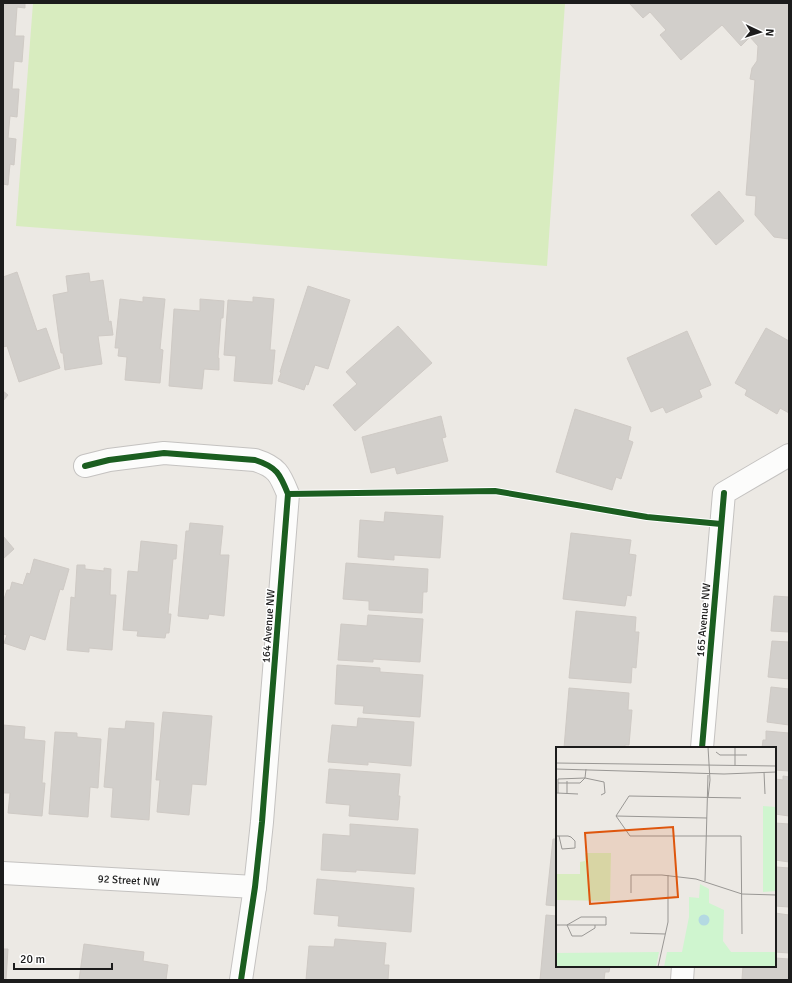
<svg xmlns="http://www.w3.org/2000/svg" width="792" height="983" viewBox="0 0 792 983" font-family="Signika,sans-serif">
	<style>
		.grass { fill: #d8ecbf }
		.building { fill: #d2cfcb; stroke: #cfcac5 }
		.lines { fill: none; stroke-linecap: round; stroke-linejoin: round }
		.minor-casing { stroke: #c4c2c0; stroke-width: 24 }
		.minor { stroke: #fcfcfb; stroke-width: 22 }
		.cycleway-casing { stroke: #fff; stroke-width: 8 }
		.cycleway { stroke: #1b5e20; stroke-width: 6 }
		.labels { text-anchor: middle; stroke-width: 3; stroke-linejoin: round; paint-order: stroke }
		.street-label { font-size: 11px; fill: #1c1c1c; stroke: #fff }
		.inset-road { fill: none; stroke: #999794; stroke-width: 1 }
		.view { fill: #de560d; fill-opacity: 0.15; stroke: #de560d; stroke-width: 2 }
		.inset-edge { fill: none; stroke: #1c1c1c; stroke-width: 2 }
	</style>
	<rect width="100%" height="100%" fill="#ece9e4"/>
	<!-- grass -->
	<polygon class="grass" points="33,3 565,3 547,266 16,226"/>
	<!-- building -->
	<g class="building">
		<polygon points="3,3 25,3 25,8 17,7 15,36 24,36 22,62 14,61 12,89 19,89 17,117 10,116 8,138 16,139 14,165 10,164 8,185 3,184"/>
		<polygon points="629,3 789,3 789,239 774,237 755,215 756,196 746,195 755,80 750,79 752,68 757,61 758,46 750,37 741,46 722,25 681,60 660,35 666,30 650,12 643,18"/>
		<polygon points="719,191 744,221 716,245 691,215"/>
		<polygon points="17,272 37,331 46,328 60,368 19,382 7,346 3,347 3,277"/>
		<polygon points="89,273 90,282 103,280 109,322 111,321 113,335 98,336 102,364 65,370 63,353 61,353 53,295 68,292 66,276"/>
		<polygon points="308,286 350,300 328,369 315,365 308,385 306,384 304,390 278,381 281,373 280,372"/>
		<polygon points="143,297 165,299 160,349 163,350 160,383 125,380 127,357 118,356 119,348 115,348 120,299 143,302"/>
		<polygon points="253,297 274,299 270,350 275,350 272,384 234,381 236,356 224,355 228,300 253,302"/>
		<polygon points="200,299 224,301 223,318 221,318 218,358 219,358 219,370 204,369 202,389 169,386 174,309 200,311"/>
		<polygon points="398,326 432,363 355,431 333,405 357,384 346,372"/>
		<polygon points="766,328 789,341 789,413 780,408 777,414 745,395 747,390 735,383"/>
		<polygon points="687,331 711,385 699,390 702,397 666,413 663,407 651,412 627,358"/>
		<polygon points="3,391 8,395 3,401"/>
		<polygon points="575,409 631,427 628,440 633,442 621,479 616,477 612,490 556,472"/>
		<polygon points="441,416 446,437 442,438 448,461 397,474 395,467 371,473 362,437"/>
		<polygon points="385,512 443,516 440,558 394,555 394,560 358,557 360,520 384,522"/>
		<polygon points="190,523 223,526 220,555 229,555 224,616 209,614 208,619 178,616 186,531 189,531"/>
		<polygon points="571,533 631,540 629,554 636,555 631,596 627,595 625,606 563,599"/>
		<polygon points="3,536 14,549 3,559"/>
		<polygon points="141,541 177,545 176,559 173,559 168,614 171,614 169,633 166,633 165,638 137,636 138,631 123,630 128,571 138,572"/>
		<polygon points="34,559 69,569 63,590 60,589 45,640 30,635 25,650 4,643 7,635 3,634 3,602 7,590 10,590 12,582 23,585 27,573 30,574"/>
		<polygon points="346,563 428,569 427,592 423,592 422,613 369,610 369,601 343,599"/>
		<polygon points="77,565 85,565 85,569 104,571 104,568 111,569 110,595 116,595 112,650 89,648 89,652 67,650 71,597 75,598"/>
		<polygon points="774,596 789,597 789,632 771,631"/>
		<polygon points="576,611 636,617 635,632 639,632 636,668 632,667 631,683 569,678"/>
		<polygon points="368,615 423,619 420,662 373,659 373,662 338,660 341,624 367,626"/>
		<polygon points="772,641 789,642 789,679 768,677"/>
		<polygon points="337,665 380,668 380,672 423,675 420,717 363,713 364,706 335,704"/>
		<polygon points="771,687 789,689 789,725 767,722"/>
		<polygon points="569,688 629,693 628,710 632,710 629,745 625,745 625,748 564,748"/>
		<polygon points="163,712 212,716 206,785 192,784 189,815 157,812 160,780 156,780"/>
		<polygon points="358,718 414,722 411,766 368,762 368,765 328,762 332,725 357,727"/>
		<polygon points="126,721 154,723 149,820 111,817 113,788 104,787 109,728 125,729"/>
		<polygon points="3,725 25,727 24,739 45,741 42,783 45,783 42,816 8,813 10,793 3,793"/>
		<polygon points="766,731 789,733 789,771 775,770 775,748 762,748 763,740 766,740"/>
		<polygon points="55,732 77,733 77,737 101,739 98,788 90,787 88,817 49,814"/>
		<polygon points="329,769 400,774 398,796 400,796 398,820 349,816 350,805 326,803"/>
		<polygon points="783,776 789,777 789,816 775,814 775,779 783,780"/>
		<polygon points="775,823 789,824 789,862 775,860"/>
		<polygon points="350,824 418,829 415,874 356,870 356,872 321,870 323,834 350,836"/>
		<polygon points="553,839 557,839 557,906 546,905"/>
		<polygon points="776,867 789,868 789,907 775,906 775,870"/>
		<polygon points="317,879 414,888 411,932 338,926 339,916 314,914"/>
		<polygon points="775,913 789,915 789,953 775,952"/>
		<polygon points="546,915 557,916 557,966 610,966 609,972 605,972 604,980 540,980"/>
		<polygon points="335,939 386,943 384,965 389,965 388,980 306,980 309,946 334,947"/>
		<polygon points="84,944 144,952 143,961 168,965 166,980 79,980"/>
		<polygon points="3,949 8,949 6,980 3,980"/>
		<polygon points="775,958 789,959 789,980 742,979 743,966 775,966"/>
	</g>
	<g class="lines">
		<defs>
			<g id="minor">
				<path d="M85 466 109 460 164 453 255 460C277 467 280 474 288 494L262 822 255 887 241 980"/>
				<polyline points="702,748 724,493 789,455"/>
				<path id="s1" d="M3 873 255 887"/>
				<polyline points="682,980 683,966"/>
			</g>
		</defs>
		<!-- minor casing -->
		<use href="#minor" class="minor-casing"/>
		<!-- minor -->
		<use href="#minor" class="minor"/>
		<defs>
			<g id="cycleway">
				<path d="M85 466 109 460 164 453 255 460C277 467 280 474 288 494L262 822 255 887 241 980"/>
				<polyline points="288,494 495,491 647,517 721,524"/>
				<polyline points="702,748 724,493"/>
			</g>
		</defs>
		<!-- cycleway casing -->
		<use href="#cycleway" class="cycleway-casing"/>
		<!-- cycleway -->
		<use href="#cycleway" class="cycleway"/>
	</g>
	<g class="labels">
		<!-- street labels -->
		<g class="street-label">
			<text transform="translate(703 620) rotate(-85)" y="4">165 Avenue NW</text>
			<text transform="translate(268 626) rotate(-86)" y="4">164 Avenue NW</text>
			<text dy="4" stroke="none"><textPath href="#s1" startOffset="126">92 Street NW</textPath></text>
		</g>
	</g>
	<!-- overview -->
	<g transform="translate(556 747)">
		<rect width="220" height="220" fill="#ece9e4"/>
		<path d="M29 106H55L54 154 0 153V127H24V115L29 114Z" fill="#d8ecbf"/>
		<path d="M207 59 220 60V144L207 145ZM144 137 153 142V156L168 163 167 194 175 205H220V220H108L111 205H126L133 170V150L143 151ZM103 205 100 220H0V206Z" fill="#cff5cf"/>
		<path d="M142.5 173a5.5 5.5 0 1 1 11 0a5.5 5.5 0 1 1-11 0Z" fill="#b4d9e2"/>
		<path class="inset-road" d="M179 0V19M160 5 164 8H191M0 16 220 19M0 22 168 27 220 25M208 25 209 47M2 36H24L29 31 30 22M1 46 22 47M2 46V32L29 31 48 35 49 46 45 48M11 47V34M152 51 154 33 152 0M60 69 74 89H185L186 187M151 71 60 69 73 49 185 51M0 89H12L15 90 19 94V101L6 102 3 89M149 134 152 28M75 146V128H106L140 132 186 147 220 148M0 178H50V170H25L11 178M11 178 16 189H26L39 181V178M74 186 109 187M102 220 112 175V128"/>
		<path class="view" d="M117 80 122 150 34 157 29 86Z"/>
		<rect width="220" height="220" class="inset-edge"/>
	</g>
	<!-- border -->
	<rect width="792" height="983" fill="none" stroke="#1c1c1c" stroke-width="8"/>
	<!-- north arrow -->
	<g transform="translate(760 32) rotate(94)" stroke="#ffffff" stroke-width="3" paint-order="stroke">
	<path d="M0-3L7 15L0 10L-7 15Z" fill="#1c1c1c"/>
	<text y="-6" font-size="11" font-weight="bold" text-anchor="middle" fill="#1c1c1c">N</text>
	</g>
	<!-- scale -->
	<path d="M14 963v6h98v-6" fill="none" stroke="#1c1c1c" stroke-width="2"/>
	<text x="20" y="963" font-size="12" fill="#1c1c1c" stroke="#ffffff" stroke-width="3" paint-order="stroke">20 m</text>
</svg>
